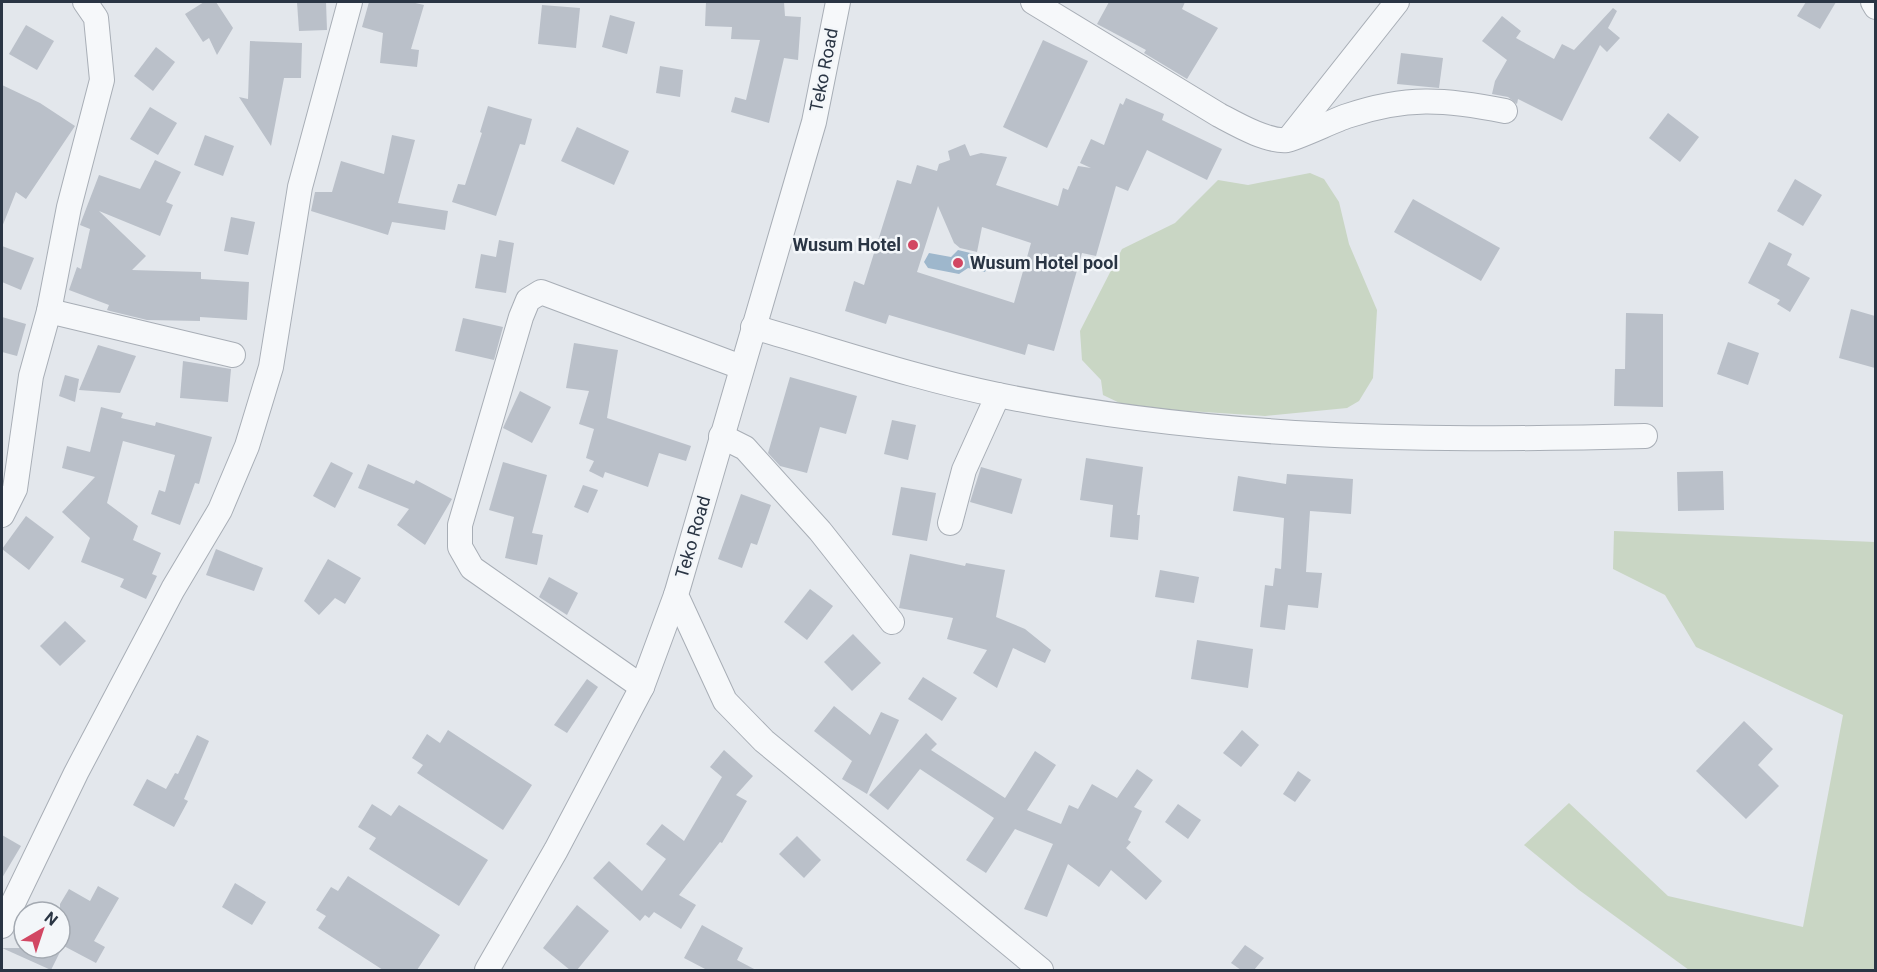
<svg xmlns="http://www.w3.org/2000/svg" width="1877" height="972" viewBox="0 0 1877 972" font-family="Roboto,sans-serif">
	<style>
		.green { fill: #c9d6c4 }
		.water { fill: #9eb7cc }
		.building { fill: #bac0c9; fill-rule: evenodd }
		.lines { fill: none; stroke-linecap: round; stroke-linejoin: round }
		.minor-casing { stroke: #a8aeb6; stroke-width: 26 }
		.minor { stroke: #f6f8fa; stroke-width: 24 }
		.poi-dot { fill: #d24763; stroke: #f3f6f9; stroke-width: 2 }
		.labels { text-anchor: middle; stroke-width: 5; stroke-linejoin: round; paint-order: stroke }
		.street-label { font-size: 18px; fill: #2a3544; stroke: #f3f6f9 }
		.poi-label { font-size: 18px; font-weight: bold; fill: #2a3544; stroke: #f3f6f9; text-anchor: end }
	</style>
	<rect width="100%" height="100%" fill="#e3e7ec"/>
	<!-- green -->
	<g class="green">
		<polygon points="1310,173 1324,179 1339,202 1349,244 1377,310 1373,378 1359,401 1347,408 1265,416 1128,407 1103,395 1101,380 1082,360 1080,331 1122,249 1175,223 1218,180 1248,185"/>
		<polygon points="1614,531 1875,542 1875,970 1689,970 1579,890 1524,845 1569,803 1668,896 1803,927 1843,715 1696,647 1665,595 1613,569"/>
	</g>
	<!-- water -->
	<polygon class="water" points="958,250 987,257 990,261 985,272 968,268 959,274 928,268 924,262 929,253 951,257"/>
	<!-- building -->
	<g class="building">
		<polygon points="204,2 216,2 233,28 217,55 209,38 203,42 185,14"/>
		<polygon points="297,2 326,2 327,30 299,31"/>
		<polygon points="369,2 411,2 424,5 411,49 419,50 417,67 380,63 383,33 362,27"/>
		<polygon points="706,2 784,2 785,16 801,17 798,60 784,58 769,123 731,112 735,97 746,100 760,40 731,39 732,27 705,26"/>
		<polygon points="1109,2 1185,2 1182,9 1218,28 1187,79 1144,53 1146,50 1097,24"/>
		<polygon points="1806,2 1836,2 1820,29 1797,16"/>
		<polygon points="542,5 580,8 576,48 538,44"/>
		<polygon points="1613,8 1617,11 1608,28 1620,38 1607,52 1600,45 1562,121 1518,99 1517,104 1508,97 1492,94 1495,81 1507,60 1482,41 1502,16 1521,31 1516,38 1554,59 1562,44 1574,50"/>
		<polygon points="610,15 635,22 627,54 602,47"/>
		<polygon points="26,25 54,41 37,70 9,54"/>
		<polygon points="1043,40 1088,61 1047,148 1003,127"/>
		<polygon points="250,41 302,43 301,78 284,78 271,146 239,97 248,99"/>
		<polygon points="156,47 175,62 153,91 134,76"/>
		<polygon points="1401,53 1443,58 1439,88 1397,84"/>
		<polygon points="660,66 683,70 680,97 656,93"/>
		<polygon points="2,85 40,103 75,126 26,199 16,192 2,227"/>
		<path d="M1126 98 1164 114 1162 120 1222 149 1207 180 1147 150 1128 191 1116 186 1096 256 1082 253 1054 351 1028 344 1025 355 889 315 886 324 845 311 854 281 864 285 897 180 911 184 917 165 937 171 939 164 950 160 948 151 965 144 970 156 981 153 1007 157 996 185 1058 206 1063 188 1068 190 1078 166 1091 168 1080 163 1091 139 1104 145 1120 103 1123 105ZM938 206 954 243 960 248 977 252 982 227 1031 243 1014 303 917 272Z"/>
		<polygon points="488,106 532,119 525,145 520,144 496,216 452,202 458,184 465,185 482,133 480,132"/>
		<polygon points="150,107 177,123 158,155 130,139"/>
		<polygon points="1668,113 1699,137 1680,162 1649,138"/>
		<polygon points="577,127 629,151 614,185 561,161"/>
		<polygon points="205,135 234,146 223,176 194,165"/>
		<polygon points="392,135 415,140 398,203 448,211 445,230 392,222 388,235 311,211 315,192 332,192 341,161 384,174"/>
		<polygon points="155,160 181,172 166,202 173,205 160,236 99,211 146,256 132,270 201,272 201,279 249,282 247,320 200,317 200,321 147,320 110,311 107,310 109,305 69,290 77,267 81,269 90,229 80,225 81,222 99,175 140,189"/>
		<polygon points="1795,179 1822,195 1803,226 1777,211"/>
		<polygon points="1413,199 1500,248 1481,281 1394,232"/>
		<polygon points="231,217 255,222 248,255 224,251"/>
		<polygon points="499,240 514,243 506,293 475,288 481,254 496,257"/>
		<polygon points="1769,242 1792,254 1787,265 1810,278 1790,312 1777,304 1780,300 1748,283"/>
		<polygon points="2,246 34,258 21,290 2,282"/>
		<polygon points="1851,309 1875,316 1875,368 1839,358"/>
		<polygon points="1626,313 1663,314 1663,407 1614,406 1615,369 1625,369"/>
		<polygon points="2,317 26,324 17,356 2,352"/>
		<polygon points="463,318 503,327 494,360 455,351"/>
		<polygon points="1728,342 1759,353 1748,385 1717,374"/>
		<polygon points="574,343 618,350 607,418 691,446 686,461 659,453 648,487 605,472 603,478 589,471 594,461 586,458 594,429 579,424 589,391 566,388"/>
		<polygon points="98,345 136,356 120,393 79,390"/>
		<polygon points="183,361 231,369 228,402 180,398"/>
		<polygon points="65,375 79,379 75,402 59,396"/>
		<polygon points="790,377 857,396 846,434 820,427 807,473 780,466 768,453"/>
		<polygon points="520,391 551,407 532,443 503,428"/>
		<polygon points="101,407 123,413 121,418 155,426 156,422 212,437 199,484 195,483 180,525 151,514 159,490 165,492 175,455 123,441 107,503 138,526 133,540 161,553 152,574 157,576 146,599 120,587 124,579 81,562 90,538 62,512 95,477 62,468 67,446 90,452"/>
		<polygon points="892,420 916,425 908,460 884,454"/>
		<polygon points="1086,458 1143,467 1137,515 1140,515 1138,540 1110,537 1113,505 1080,500"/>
		<polygon points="331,462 353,473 335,508 313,496"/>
		<polygon points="503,462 547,475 532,533 543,535 537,565 505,558 514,517 489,510"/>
		<polygon points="368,464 414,484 416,480 452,499 425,545 397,525 409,509 358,488"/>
		<polygon points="981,467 1022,479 1012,514 970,502"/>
		<polygon points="1723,471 1724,510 1678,511 1677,472"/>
		<polygon points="1287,474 1353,479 1351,514 1310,511 1306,572 1322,573 1318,608 1288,605 1285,630 1260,627 1265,585 1273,586 1275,568 1281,569 1284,518 1233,511 1238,476 1286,484"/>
		<polygon points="583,485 598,490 588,513 574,507"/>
		<polygon points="901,487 936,493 927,541 892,535"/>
		<polygon points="741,494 771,505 757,545 751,543 742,568 718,559"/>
		<polygon points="26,516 54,537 29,570 2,549"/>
		<polygon points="216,549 263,568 254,591 206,575"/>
		<polygon points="910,554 965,566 966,563 1005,570 996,617 1025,629 1051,650 1045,663 1013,648 997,688 973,673 987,650 947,639 953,618 899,608"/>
		<polygon points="328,559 361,578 345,604 335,598 319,615 304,601"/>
		<polygon points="1160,570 1199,577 1194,603 1155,597"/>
		<polygon points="549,577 578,593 567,615 539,597"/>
		<polygon points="810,589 833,606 807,640 784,622"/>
		<polygon points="65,621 86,641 60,666 40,646"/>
		<polygon points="853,634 881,663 852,691 824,662"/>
		<polygon points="1197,640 1253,649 1248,688 1191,679"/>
		<polygon points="923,677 957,698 942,721 908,699"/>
		<polygon points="587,679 598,687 567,733 554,725"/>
		<polygon points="834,706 870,735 881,712 899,720 867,794 842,779 852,761 814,731"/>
		<polygon points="1744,721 1773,749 1758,765 1779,786 1746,819 1696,771"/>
		<polygon points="448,730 532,785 503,830 417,773 423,765 412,758 427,734 440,743"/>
		<polygon points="1242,730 1259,745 1241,767 1223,753"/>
		<polygon points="926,733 937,744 931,750 1005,798 1035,751 1056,765 1027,810 1061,824 1069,805 1078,809 1092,784 1117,798 1137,769 1153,780 1134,807 1142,811 1128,840 1131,842 1126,848 1162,881 1146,900 1111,870 1099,887 1068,864 1047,917 1024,909 1053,844 1015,829 986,873 966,860 994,818 920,769 888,810 869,795"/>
		<polygon points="197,735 209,741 184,799 188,801 174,827 133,805 147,779 166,789 175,773 178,774"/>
		<polygon points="724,750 753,776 736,795 747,801 722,843 720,842 679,895 696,905 681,929 654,912 649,918 645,915 640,921 593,878 609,861 642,891 666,859 646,844 662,824 684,841 722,777 710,767"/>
		<polygon points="1298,771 1311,780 1295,802 1283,794"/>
		<polygon points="372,804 391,816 399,805 488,860 459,906 369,849 376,838 358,827"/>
		<polygon points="1178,804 1201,820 1188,839 1165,822"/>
		<polygon points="2,835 21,846 2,878"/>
		<polygon points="797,836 821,860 804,878 779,854"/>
		<polygon points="348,876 440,935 417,970 383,970 318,928 326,916 316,910 331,887 338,891"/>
		<polygon points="235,883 266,902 252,925 222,907"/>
		<polygon points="98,886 119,898 94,941 105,947 96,963 60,944 60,904 69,889 90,901"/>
		<polygon points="577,905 609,931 577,970 570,970 543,948"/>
		<polygon points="702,925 743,948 737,960 756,970 707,970 684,958"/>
		<polygon points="1245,945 1264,958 1254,970 1241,970 1231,963"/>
		<polygon points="2,948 62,948 51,970"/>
	</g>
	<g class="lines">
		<defs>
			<g id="minor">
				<polyline points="838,2 814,122 676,595 725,701 764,741 1041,970"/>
				<path d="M1033 2 1219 115C1236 124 1267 142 1287 140 1295 139 1335 120 1347 116 1406 96 1445 99 1505 111"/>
				<polyline points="1873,2 1876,7"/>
				<polyline points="1291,136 1397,2"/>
				<polyline points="49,311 233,355"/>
				<path d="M753 327C834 350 915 378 998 395 1211 439 1429 442 1645 436"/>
				<polyline points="721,436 745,448 820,531 892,622"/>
				<polyline points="2,515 15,489 31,376 49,311 69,207 102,80 96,18 85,2"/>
				<polyline points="950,523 964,470 998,395"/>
				<polyline points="642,687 472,568 460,547 460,525 521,317 528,300 541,292 741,367"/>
				<polyline points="2,926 76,773 173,589 220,510 247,446 271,367 300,187 350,2"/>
				<polyline points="487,970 556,850 642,687 676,595"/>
			</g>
		</defs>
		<!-- minor casing -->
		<use href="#minor" class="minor-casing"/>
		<!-- minor -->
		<use href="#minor" class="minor"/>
	</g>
	<!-- markers -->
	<g class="poi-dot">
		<circle cx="913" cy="245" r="6"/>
		<circle cx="958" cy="263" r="6"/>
	</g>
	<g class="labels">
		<!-- street labels -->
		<g class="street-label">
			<text transform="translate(824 70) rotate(-79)" y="6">Teko Road</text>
			<text transform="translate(693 537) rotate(-74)" y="6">Teko Road</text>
		</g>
		<!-- poi labels -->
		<g class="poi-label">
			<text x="901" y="251">Wusum Hotel</text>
			<text x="970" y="269" text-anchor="start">Wusum Hotel pool</text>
		</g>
	</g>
	<!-- border -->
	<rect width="1877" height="972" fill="none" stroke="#2a3544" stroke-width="6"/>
	<!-- north arrow -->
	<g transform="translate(42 930) rotate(39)"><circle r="28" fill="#f3f6f9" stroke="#a3a9b1" stroke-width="1.5"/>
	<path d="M0-4.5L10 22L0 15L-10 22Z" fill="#d24763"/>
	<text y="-9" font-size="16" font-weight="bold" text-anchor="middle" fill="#2a3544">N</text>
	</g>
</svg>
